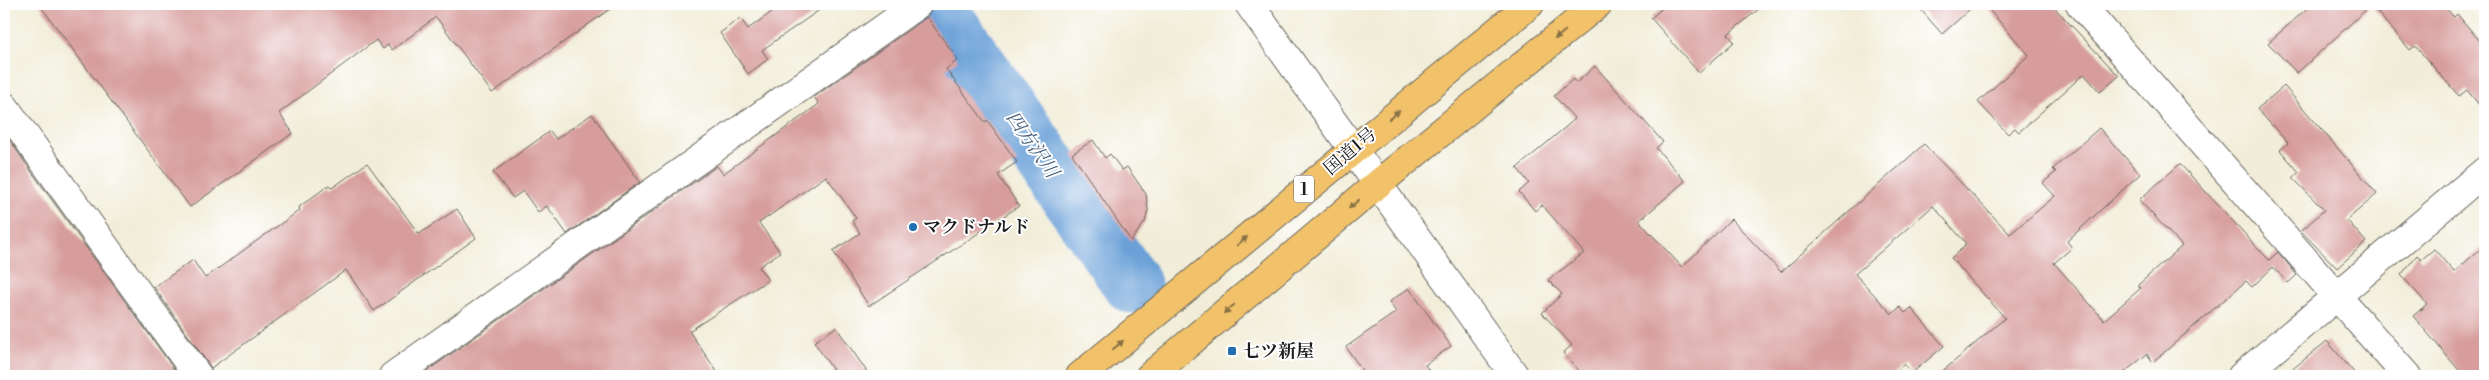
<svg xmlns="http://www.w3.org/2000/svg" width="2489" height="380" viewBox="0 0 2489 380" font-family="'Libre Bodoni','Noto Serif JP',serif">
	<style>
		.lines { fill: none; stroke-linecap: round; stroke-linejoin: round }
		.river { stroke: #6ba0d8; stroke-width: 59 }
		.building { fill: #d79d9c }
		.minor-casing { stroke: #67655e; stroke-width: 30 }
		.highway-casing { stroke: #67655e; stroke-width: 30 }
		.minor { stroke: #fff; stroke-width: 28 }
		.highway { stroke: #f2c26a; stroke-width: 28 }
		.oneway { fill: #876f43 }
		.poi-dot { fill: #1f6fb2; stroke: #fff; stroke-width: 2 }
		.labels { text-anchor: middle; stroke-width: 4; stroke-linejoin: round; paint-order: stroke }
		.shield { fill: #fff; stroke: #606060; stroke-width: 1 }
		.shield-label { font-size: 16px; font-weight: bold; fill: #1c1c1c }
		.street-label { font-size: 18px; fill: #1c1c1c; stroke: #fff }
		.poi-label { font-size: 18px; font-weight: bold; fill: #1c1c1c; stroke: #fff; text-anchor: start }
		.water-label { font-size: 19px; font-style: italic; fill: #445e7a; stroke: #fff }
	</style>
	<rect width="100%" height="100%" fill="#fff"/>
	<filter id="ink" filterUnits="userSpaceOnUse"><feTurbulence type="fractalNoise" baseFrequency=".02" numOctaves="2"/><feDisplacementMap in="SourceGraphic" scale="10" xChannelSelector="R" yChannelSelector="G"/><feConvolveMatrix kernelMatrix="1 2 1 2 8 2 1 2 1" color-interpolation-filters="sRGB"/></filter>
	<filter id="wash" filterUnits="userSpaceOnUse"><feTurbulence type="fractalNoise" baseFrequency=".0096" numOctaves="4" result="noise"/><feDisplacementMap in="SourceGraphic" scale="20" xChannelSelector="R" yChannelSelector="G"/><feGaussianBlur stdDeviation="1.12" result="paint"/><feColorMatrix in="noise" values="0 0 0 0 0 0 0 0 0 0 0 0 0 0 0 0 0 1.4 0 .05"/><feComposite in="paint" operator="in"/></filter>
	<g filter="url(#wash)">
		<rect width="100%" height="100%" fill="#f1edd8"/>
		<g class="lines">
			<!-- river -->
			<polyline class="river" points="934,4 1132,284"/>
		</g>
		<g id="blocks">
			<!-- building -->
			<g class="building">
				<polygon points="39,4 617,4 492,93 436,17 392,50 388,45 383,49 376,40 279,113 293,133 190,207"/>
				<polygon points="783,4 828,4 762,50 768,59 748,74 720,33 740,18 748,29"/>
				<polygon points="1667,4 1765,4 1728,34 1734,42 1699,73 1651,18"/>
				<polygon points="1916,4 1976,4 1942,34"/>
				<polygon points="1984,4 2051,4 2119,76 2100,92 2084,74 2019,132 2015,128 2008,134 1978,102 2029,55"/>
				<polygon points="2312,4 2442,4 2454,17 2457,14 2485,47 2485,112 2467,90 2459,96 2415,46 2410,50 2371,5 2297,73 2268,43"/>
				<polygon points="927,17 958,60 946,69 985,122 987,120 1017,162 998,175 1019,206 869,306 833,251 860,233 852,221 856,218 826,176 759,223 780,252 759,267 768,280 689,331 720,376 420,376 717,166 723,174 819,104 814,97"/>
				<polygon points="1595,66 1663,142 1656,148 1685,181 1639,221 1682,267 1731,219 1781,272 1924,144 2010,234 2055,196 2043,183 2056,172 2053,169 2099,128 2140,174 2067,241 2072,248 2054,263 2104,320 2141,288 2138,285 2182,246 2139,200 2180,164 2269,260 2278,252 2297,275 2288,283 2273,267 2252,287 2246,281 2153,362 2147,354 2120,376 1937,376 2005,318 1951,258 1965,246 1965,242 1933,206 1855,274 1892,314 1900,307 1905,313 1911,308 1944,346 1912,373 1904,364 1891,376 1584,376 1563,353 1572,345 1542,313 1562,294 1548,280 1584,253 1542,205 1535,211 1519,192 1529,183 1517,168 1575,119 1554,96 1573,79 1576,83"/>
				<polygon points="2284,86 2377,194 2347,220 2366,242 2337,268 2301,231 2324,210 2293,178 2299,172 2280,150 2288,143 2257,109"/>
				<polygon points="592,114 640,182 567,234 547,206 538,212 523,191 513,198 493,172 550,131 556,139"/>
				<polygon points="4,132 31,171 179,376 4,376"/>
				<polygon points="1093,140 1105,158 1110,154 1122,170 1127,167 1146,194 1148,210 1145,222 1131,241 1072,154"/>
				<polygon points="367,163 419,234 457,209 476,238 374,311 346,270 211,368 154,287 193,260 205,278 300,210 299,207 329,185 332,188"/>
				<polygon points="2485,245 2485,376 2464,376 2413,316 2427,304 2401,275 2417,255 2421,260 2434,249 2454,272"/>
				<polygon points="1409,288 1451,346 1425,365 1433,376 1366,376 1346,347 1396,312 1389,302"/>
				<polygon points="836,327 870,376 837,376 814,342"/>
				<polygon points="2327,341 2357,376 2284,376"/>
			</g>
		</g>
	</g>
	<g filter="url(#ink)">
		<use href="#blocks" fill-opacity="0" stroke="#67655e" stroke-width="1"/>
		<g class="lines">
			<defs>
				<g id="minor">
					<polyline points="1249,4 1515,376"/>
					<polyline points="2080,4 2407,376"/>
					<polyline points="4,106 198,376"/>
					<polyline points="393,376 918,4"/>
					<polyline points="2242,376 2485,171"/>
				</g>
				<g id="highway">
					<polyline points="1080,376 1530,4"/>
					<polyline points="1150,376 1379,183 1598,4"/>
				</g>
			</defs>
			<!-- minor casing -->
			<use href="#minor" class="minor-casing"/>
			<!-- highway casing -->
			<use href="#highway" class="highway-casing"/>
			<!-- minor -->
			<use href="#minor" class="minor"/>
			<!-- highway -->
			<use href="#highway" class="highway"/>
		</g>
		<!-- one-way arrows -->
		<defs><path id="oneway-solid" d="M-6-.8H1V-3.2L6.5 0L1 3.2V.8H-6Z" transform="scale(1.25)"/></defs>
		<g class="oneway">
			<use href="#oneway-solid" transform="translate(1560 35) rotate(141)"/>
			<use href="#oneway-solid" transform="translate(1394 115) rotate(-39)"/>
			<use href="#oneway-solid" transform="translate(1354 204) rotate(140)"/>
			<use href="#oneway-solid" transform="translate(1242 241) rotate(-40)"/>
			<use href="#oneway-solid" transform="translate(1229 309) rotate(140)"/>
			<use href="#oneway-solid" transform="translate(1118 345) rotate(-40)"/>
		</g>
	</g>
	<!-- markers -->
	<g class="poi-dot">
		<circle cx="913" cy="227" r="5"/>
		<rect x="1227" y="346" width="10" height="10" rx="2.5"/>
	</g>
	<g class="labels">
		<!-- shield labels -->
		<rect class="shield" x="1294" y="175.5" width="20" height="27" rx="4"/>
		<g class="shield-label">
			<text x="1304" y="195">1</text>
		</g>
		<!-- street labels -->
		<g class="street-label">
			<text transform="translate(1350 151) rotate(-40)" y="6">国道1号</text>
		</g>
		<!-- poi labels -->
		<g class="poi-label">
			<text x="923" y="233">マクドナルド</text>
			<text x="1242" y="357">七ツ新屋</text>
		</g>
		<!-- water labels -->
		<g class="water-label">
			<text transform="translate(1033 144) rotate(55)" y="7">四方沢川</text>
		</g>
	</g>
	<!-- margin -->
	<rect width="2489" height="380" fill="none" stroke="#fff" stroke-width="20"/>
</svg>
